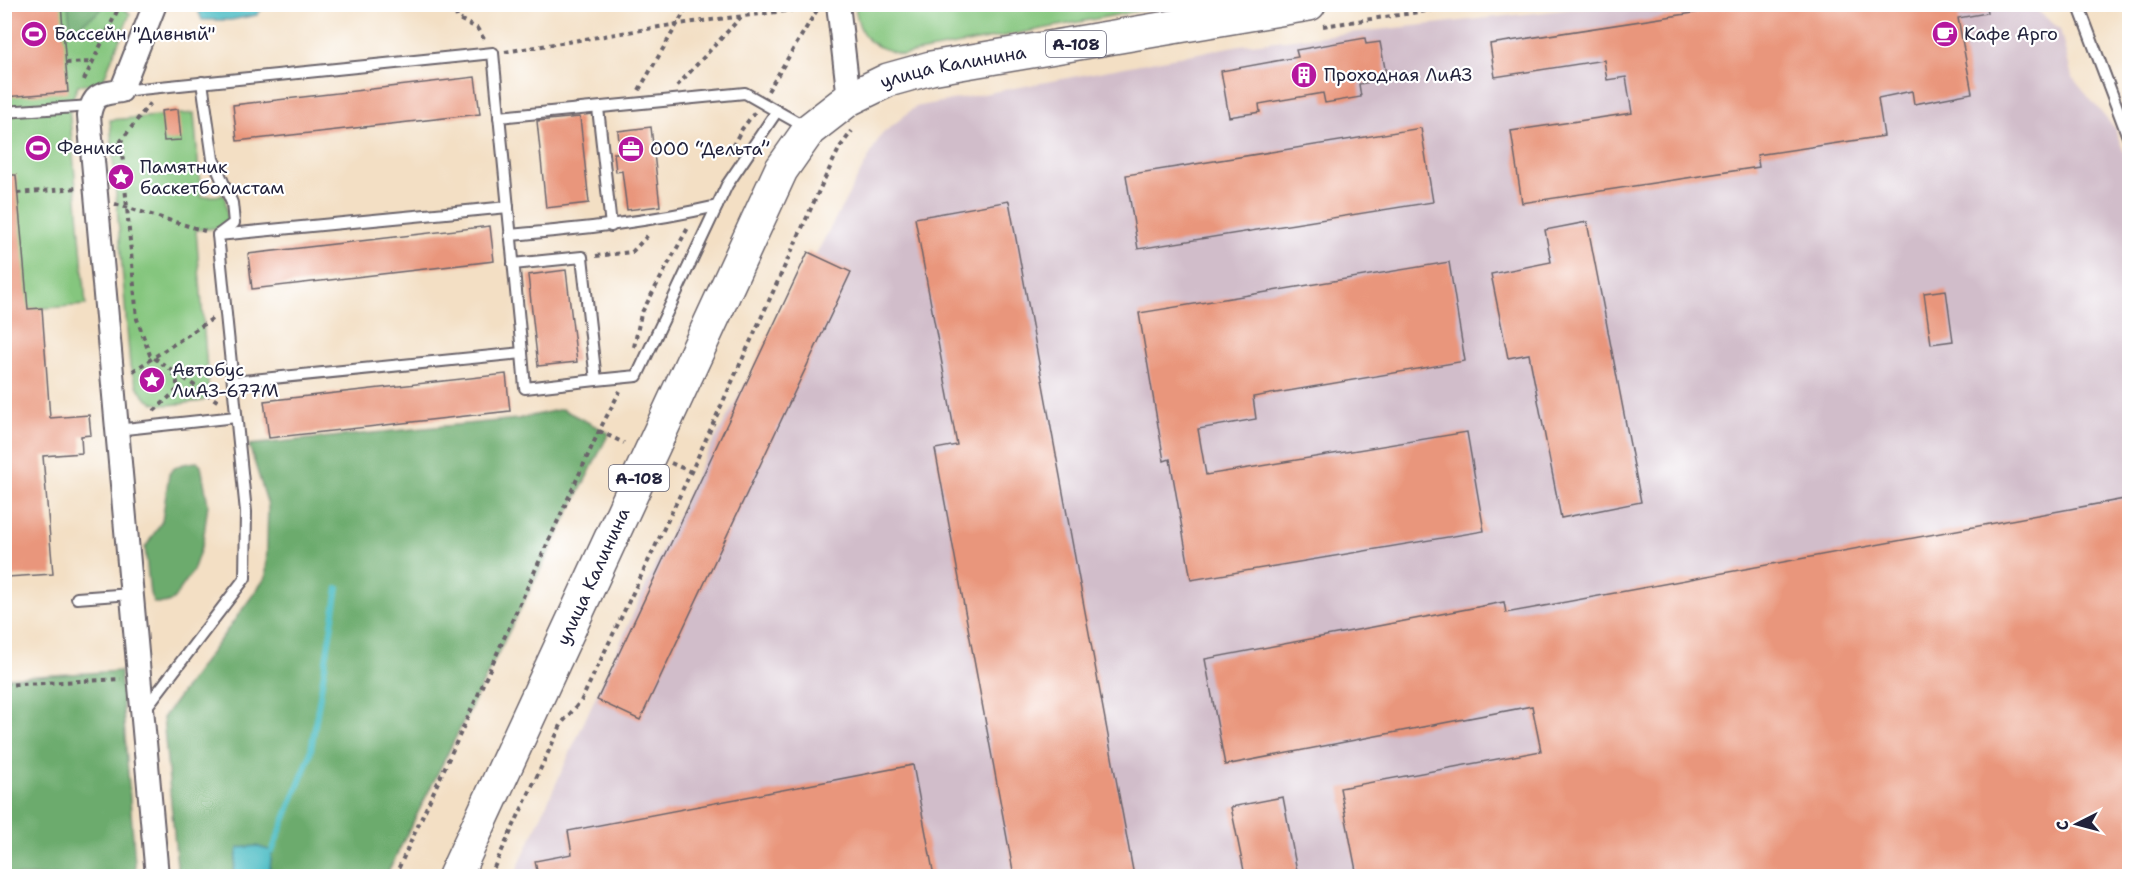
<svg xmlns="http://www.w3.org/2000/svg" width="2134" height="881" viewBox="0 0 2134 881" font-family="'Shantell Sans',sans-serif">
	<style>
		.industrial { fill: #d1bdca }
		.green { fill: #85c67e; stroke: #54745c; stroke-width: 1.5 }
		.forest { fill: #6cab6d; stroke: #476654; stroke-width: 1.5 }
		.water { fill: #4ebdc5; stroke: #387080; stroke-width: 1.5 }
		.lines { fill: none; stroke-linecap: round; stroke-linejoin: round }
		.stream { stroke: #4ebdc5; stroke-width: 6 }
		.building { fill: #e9967b }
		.service-casing { stroke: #6b646b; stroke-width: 14 }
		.minor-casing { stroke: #6b646b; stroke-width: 26 }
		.trunk-casing { stroke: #6b646b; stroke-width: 36 }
		.path { stroke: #6b646b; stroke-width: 4; stroke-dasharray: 4.5 4.5; stroke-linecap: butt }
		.service { stroke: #fff; stroke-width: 10 }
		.minor { stroke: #fff; stroke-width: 22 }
		.trunk { stroke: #fff; stroke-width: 33 }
		.labels { text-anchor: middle; stroke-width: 4.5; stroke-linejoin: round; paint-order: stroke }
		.shield { fill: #fff; stroke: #646476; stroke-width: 1.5 }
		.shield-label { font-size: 16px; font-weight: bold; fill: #22223b }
		.poi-label { font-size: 18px; fill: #22223b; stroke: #fff; text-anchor: start }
		.street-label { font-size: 18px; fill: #22223b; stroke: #fff }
	</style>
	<rect width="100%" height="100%" fill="#fff"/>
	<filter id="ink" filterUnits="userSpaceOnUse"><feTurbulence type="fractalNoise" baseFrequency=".0167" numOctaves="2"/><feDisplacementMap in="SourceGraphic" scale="12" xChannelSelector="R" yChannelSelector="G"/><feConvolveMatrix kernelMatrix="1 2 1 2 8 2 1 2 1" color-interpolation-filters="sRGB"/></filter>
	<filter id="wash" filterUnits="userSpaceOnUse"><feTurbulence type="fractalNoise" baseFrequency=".008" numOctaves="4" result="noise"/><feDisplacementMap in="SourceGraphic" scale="24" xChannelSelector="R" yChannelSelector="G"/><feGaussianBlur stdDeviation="1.35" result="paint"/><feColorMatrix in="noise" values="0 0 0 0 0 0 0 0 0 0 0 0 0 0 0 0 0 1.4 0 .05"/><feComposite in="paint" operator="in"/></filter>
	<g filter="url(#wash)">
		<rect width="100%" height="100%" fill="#f3dfc4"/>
		<!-- industrial -->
		<polygon class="industrial" points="2029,4 2060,29 2072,77 2115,129 2130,168 2129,876 514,876 701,465 881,135 915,107 1240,45 1608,5"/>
		<!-- green -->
		<g class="green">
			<polygon points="5,5 119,5 130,14 102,83 78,85 69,107 86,305 5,311"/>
			<path d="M855 5V4L1170 5 902 55C870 45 859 40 855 5Z"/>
			<path d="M194 113 201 197 225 195 228 227 196 230 209 395 203 401C161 406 143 414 130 366L110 120Z"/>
		</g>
		<!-- forest -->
		<g class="forest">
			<polygon points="68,5 68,4 104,5 99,12 71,31"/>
			<polygon points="562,409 609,433 386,876 178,876 163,718 266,577 268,505 249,445 518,419"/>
			<path d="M198 462 201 465 208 504 203 542 193 571 173 600 168 603H154L150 594 145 548 162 521 169 474C175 464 187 463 198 462Z"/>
			<polygon points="120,671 136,876 5,876 5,678"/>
		</g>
		<!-- water -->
		<g class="water">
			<polygon points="196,5 196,4 265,5 257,15 231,20 202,20"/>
			<polygon points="256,846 272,851 269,876 233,876 238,848"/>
		</g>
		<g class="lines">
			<!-- stream -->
			<polyline class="stream" points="272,851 310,756 338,588"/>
		</g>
		<g id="blocks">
			<!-- building -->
			<g class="building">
				<polygon points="4,4 61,4 68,92 4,97"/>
				<polygon points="1752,4 1986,4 1987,13 1958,18 1972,93 1914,104 1912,91 1878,98 1884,136 1757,155 1759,167 1522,203 1511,131 1632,113 1626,77 1607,80 1604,60 1495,77 1490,44"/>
				<polygon points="1365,38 1366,44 1380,42 1387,79 1359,84 1361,97 1325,103 1323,93 1259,104 1260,112 1229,117 1221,71 1298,57 1296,50"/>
				<polygon points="475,77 480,114 237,141 233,105"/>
				<polygon points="178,109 181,140 164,141 161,111"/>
				<polygon points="580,117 589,203 546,208 537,121"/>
				<polygon points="651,127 660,206 627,210 622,171 616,172 614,153 620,153 618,131"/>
				<polygon points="1421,128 1433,202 1138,249 1126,175"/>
				<polygon points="4,175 16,175 28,309 42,308 50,418 89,415 91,435 81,436 82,453 43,456 53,574 7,577 4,541"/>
				<polygon points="1009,201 1134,876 1014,876 935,449 957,445 915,218"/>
				<polygon points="1587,222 1641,502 1561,518 1529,354 1508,358 1491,274 1551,262 1545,230"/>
				<polygon points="490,226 494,261 252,289 248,254"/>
				<polygon points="808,252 851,272 640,720 597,700"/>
				<polygon points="1449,262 1465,361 1253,397 1256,419 1198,429 1206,475 1467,432 1484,531 1191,580 1170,459 1164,461 1139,313"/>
				<polygon points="566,270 577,362 538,366 528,275"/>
				<polygon points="1946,290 1953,341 1931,344 1924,293"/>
				<polygon points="506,374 510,411 269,438 264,401"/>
				<polygon points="2130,498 2130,876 1357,876 1340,788 1541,751 1532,706 1225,765 1205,659 1504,602 1506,613"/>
				<polygon points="913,765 934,876 538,876 535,861 572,854 568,831"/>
				<polygon points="1283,797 1298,876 1245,876 1231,807"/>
			</g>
		</g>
	</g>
	<g filter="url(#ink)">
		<use href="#blocks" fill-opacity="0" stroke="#6b646b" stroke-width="1.5"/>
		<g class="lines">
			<defs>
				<g id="service">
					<polyline points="2078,4 2130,142"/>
					<polyline points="121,91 493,53 522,353 525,388 596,380 582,257 513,264"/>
					<polyline points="598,108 611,226"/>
					<polyline points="4,112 91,106"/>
					<polyline points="499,117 745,93 807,128"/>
					<polyline points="218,235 508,207"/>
					<path d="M510 235C580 229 649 222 717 206"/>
					<polyline points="596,380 637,376 727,185 777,111"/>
					<polyline points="233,382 522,353"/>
					<polyline points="116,430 236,417"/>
					<polyline points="77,598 131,594"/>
					<polyline points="145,709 245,578 246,512 218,235 234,223 232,203 213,159 202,82"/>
				</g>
				<g id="minor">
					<path d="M155 4 121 91C100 94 93 94 89 116L157 876"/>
					<polyline points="838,4 849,99"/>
				</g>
				<g id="trunk">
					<path id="s1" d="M455 876 781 170 809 130 849 99 888 80 931 68 1309 4"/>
				</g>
			</defs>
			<!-- service casing -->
			<use href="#service" class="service-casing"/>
			<!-- minor casing -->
			<use href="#minor" class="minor-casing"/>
			<!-- trunk casing -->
			<use href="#trunk" class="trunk-casing"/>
			<!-- path -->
			<g class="path">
				<polyline points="454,4 457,18 477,28 484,39"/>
				<polyline points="1323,26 1474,4"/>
				<polyline points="505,52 678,24 818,7"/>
				<polyline points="66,63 93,62"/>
				<polyline points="84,80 120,5"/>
				<polyline points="677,86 741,17"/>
				<polyline points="639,90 689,4"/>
				<polyline points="768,91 817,10"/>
				<polyline points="150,103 121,141 137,319 150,355 220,403"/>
				<polyline points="728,154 742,129 755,112"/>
				<polyline points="113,155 121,141"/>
				<polyline points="17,193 77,188"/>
				<polyline points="115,204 205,231"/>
				<polyline points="596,256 632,252 649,234"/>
				<polyline points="634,347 641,314 689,226"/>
				<polyline points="133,371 212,319"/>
				<polyline points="154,411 177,390 177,382 173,372"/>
				<polyline points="599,431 624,443"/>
				<polyline points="671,463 691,472"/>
				<polyline points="4,685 121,679"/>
				<polyline points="395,876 599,431 620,391"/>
				<polyline points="490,876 562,723 581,701 691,472 823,182 840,147 852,131"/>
			</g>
			<!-- service -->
			<use href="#service" class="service"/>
			<!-- minor -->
			<use href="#minor" class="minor"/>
			<!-- trunk -->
			<use href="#trunk" class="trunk"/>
		</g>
	</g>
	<!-- icons -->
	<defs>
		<symbol id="stadium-disc" viewBox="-11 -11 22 22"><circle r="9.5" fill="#b5179e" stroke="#fff"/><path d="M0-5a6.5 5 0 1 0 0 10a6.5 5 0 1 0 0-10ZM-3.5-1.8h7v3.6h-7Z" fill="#fff"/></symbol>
		<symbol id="cafe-disc" viewBox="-11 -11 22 22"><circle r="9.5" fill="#b5179e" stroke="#fff"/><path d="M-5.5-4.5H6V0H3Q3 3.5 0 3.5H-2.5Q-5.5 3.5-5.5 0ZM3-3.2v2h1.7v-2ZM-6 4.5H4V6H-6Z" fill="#fff"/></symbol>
		<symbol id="building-disc" viewBox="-11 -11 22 22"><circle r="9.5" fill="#b5179e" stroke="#fff"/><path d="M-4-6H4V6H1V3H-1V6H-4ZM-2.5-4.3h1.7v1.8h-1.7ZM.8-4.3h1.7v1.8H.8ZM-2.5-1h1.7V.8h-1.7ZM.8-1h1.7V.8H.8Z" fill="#fff"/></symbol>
		<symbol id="office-disc" viewBox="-11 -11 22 22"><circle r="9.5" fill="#b5179e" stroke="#fff"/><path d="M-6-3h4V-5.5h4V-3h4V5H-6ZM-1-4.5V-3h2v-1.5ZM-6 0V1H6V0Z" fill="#fff"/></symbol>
		<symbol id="sight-disc" viewBox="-11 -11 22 22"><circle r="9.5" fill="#b5179e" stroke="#fff"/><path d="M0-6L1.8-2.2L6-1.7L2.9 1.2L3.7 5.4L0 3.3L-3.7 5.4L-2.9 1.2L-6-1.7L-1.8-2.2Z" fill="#fff"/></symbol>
	</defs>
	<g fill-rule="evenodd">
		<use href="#stadium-disc" x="19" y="19" width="30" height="30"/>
		<use href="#cafe-disc" x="1930" y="19" width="30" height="30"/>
		<use href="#building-disc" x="1289" y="60" width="30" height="30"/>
		<use href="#stadium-disc" x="23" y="133" width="30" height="30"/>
		<use href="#office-disc" x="616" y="134" width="30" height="30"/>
		<use href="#sight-disc" x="106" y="162" width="30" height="30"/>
		<use href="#sight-disc" x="137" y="365" width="30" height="30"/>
	</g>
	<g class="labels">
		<!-- shield labels -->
		<g class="shield">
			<rect x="1046" y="31" width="60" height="26" rx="4.5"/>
			<rect x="609" y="465" width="60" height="26" rx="4.5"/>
		</g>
		<g class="shield-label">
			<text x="1076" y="50">А-108</text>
			<text x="639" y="484">А-108</text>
		</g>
		<!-- poi labels -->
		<g class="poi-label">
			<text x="54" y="40">Бассейн "Дивный"</text>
			<text x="1964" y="40">Кафе Арго</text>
			<text x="1324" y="81">Проходная ЛиАЗ</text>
			<text x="57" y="154">Феникс</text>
			<text x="650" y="155">ООО “Дельта”</text>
			<text x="140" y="173">Памятник<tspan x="140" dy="21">баскетболистам</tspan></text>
			<text x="172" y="376">Автобус<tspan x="172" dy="21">ЛиАЗ-677М</tspan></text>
		</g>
		<!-- street labels -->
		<g class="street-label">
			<text dy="6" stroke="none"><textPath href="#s1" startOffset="987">улица Калинина</textPath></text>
			<text dy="6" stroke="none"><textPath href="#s1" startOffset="330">улица Калинина</textPath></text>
		</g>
	</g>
	<!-- margin -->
	<rect width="2134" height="881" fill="none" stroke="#fff" stroke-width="24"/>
	<!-- north arrow -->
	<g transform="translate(2077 824) rotate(264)" stroke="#ffffff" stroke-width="4.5" paint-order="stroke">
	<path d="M0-4.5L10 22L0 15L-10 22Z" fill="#22223b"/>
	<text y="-9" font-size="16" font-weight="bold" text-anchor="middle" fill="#22223b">С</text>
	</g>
</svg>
